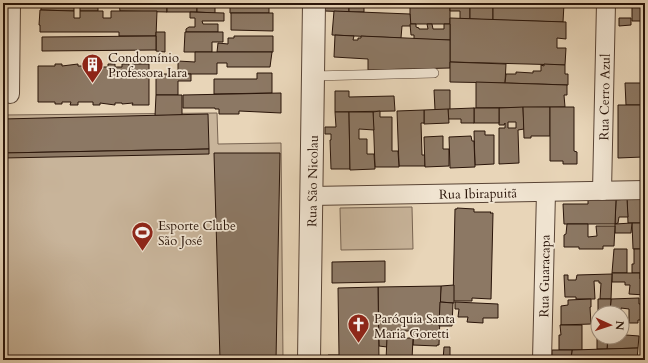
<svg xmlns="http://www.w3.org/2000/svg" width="648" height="363" viewBox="0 0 648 363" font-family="Cardo,serif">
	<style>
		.green { fill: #c8b49a; stroke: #786452 }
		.building { fill: #8c7864; stroke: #291409; fill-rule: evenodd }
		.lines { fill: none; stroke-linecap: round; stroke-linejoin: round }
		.service-casing { stroke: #594435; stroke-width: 10 }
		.minor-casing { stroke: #594435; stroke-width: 20 }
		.tertiary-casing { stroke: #594435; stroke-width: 24 }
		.service { stroke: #f0e4d1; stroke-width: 9 }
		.minor { stroke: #f0e4d1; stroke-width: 18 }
		.tertiary { stroke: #f0e4d1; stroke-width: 22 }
		.labels { text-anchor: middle; stroke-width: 3.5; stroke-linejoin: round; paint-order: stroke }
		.poi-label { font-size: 13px; fill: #291409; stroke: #f0e4d1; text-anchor: start }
		.street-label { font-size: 13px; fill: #291409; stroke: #f0e4d1 }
	</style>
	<rect width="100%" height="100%" fill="#e8d5b8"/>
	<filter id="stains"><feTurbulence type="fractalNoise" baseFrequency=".005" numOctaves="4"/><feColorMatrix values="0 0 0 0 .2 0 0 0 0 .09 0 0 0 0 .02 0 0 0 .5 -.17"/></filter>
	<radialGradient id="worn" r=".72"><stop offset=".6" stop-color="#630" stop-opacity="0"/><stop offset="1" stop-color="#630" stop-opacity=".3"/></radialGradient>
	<!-- green -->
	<g class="green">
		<polygon points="217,113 218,144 281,143 283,360 3,360 3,115"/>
		<polygon points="412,207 413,249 341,250 340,208"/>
	</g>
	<!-- building -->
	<g class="building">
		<polygon points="41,3 74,3 74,11 41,10"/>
		<polygon points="80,3 102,3 102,7 98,7 98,11 80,11"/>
		<polygon points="119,3 167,3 167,12 120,11"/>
		<rect x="167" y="3" width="30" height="9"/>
		<polygon points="197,3 269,3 269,13 230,13 230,5 210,5 210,7 215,7 215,13 197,12"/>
		<polygon points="325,3 349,3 349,12 325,11"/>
		<rect x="410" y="3" width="40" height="21"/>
		<polygon points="450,3 470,3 470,19 460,19 460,11 450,11"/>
		<polygon points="470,3 493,3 493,20 470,19"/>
		<polygon points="493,3 547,3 564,4 563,22 493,20"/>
		<polygon points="645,3 645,21 632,21 632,4"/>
		<rect x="349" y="5" width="15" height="7"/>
		<polygon points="40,10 74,11 74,18 80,18 80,11 103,11 103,18 111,18 111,11 157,11 156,36 119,36 119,32 40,32 40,25 39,25"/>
		<polygon points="334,11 410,14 411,26 402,26 401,38 332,35"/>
		<polygon points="190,12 224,13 224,21 202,21 203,24 218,24 218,32 186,32 186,29 189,27 195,27 195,18 190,18"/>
		<polygon points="231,13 273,13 273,31 231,30"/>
		<polygon points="450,18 566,22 566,39 557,38 557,48 566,48 565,65 450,62"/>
		<polygon points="619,18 631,18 631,25 619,26"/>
		<polygon points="410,24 416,24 416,27 419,28 419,29 428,29 427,24 432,24 433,29 444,29 444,24 450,24 450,40 414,39 414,35 411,35"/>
		<polygon points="156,32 165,32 165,52 156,51"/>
		<polygon points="185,32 223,32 223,42 212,42 212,52 184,52"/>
		<polygon points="335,35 354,36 353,40 358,40 358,38 361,38 361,36 450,40 450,68 368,70 368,59 334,57"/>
		<polygon points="156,36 156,50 42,51 42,37"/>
		<polygon points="234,36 273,36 273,52 217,52 218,43 228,44 228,38 234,38"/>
		<polygon points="195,52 272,52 270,67 227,67 227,63 217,63 217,74 178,74 178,61 195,62"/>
		<polygon points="450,62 506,64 505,83 450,82"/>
		<polygon points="55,64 62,64 62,66 78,64 78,66 93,66 92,64 100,64 100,67 108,67 108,64 115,64 115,67 122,67 122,64 129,64 129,66 133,66 132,64 149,64 149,105 132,105 133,103 122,104 122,103 115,103 115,105 100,103 100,105 93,105 93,102 78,102 78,105 70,105 71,102 62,102 62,104 55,104 55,102 38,102 38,66 55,66"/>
		<polygon points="544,64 565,65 565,74 568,74 568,85 505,83 506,74 516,74 516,72 533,73 533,71 541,71 541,65 544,66"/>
		<polygon points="257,73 272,73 272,93 214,94 214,79 257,79"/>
		<polygon points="156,74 191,74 191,81 178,81 178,95 156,95"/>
		<polygon points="476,82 567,85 567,95 564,95 565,107 476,108"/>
		<polygon points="625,83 645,83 645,105 626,105"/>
		<polygon points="434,90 450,90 450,110 435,110"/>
		<polygon points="335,91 349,91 349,97 394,96 395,111 335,112"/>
		<polygon points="281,93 281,113 239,111 239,114 219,114 219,109 215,109 215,108 183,108 183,95"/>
		<polygon points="156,95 182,95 182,115 155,116"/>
		<polygon points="618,105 641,105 643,157 618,158"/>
		<path d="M523 107 524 129 518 130 519 163 499 164V128H505V123L504 125H499V108ZM508 122H516V128H508Z"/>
		<polygon points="523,107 550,107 550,136 531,136 531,138 524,138"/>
		<polygon points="550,107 574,107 574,151 577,152 577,164 563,164 563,161 550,161"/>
		<rect x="474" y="108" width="25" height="15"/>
		<polygon points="474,108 474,123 461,123 461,119 448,119 448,109"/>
		<polygon points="448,109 449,123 424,124 424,110"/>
		<polygon points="424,110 424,123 421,123 422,155 425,155 425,166 399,166 397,111"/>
		<polygon points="380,111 380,117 392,117 392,151 398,151 399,167 375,167 373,112"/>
		<polygon points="335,112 349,112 350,169 331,169 330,140 331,140 331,134 325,134 325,127 336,127"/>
		<polygon points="349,112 373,112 374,130 359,129 359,139 367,139 367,154 374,154 375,169 350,170"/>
		<polygon points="208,114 209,149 3,153 3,119"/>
		<polygon points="642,119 645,119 645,159 645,144 642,144"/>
		<polygon points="474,131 485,131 485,135 494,135 494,164 475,165"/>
		<polygon points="443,136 443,149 449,149 449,166 425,167 424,137"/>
		<polygon points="471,136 472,141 474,141 475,167 450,168 449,137"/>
		<polygon points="209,149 209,154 3,158 3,153"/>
		<polygon points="214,153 280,153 276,360 220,360"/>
		<polygon points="627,199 645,199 645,223 628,223"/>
		<polygon points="627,199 628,217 619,217 618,223 615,224 616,200"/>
		<polygon points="588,200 616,200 615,224 564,224 563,204 588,204"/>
		<polygon points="457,208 474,209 474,212 491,212 490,213 493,213 491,299 472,298 472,301 453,301 455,209 457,209"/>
		<polygon points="632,223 645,223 644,249 633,249"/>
		<polygon points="632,223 631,233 615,233 615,224"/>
		<polygon points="567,224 588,224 588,237 597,236 596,226 615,226 614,246 603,246 603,249 579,249 579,247 564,247 564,235 566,234"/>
		<polygon points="614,249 627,249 627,273 612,273"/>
		<polygon points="634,249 645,249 645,273 632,273 632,264 634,264"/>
		<polygon points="385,261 385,282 332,283 332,262"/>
		<polygon points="612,273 640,273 640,279 645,279 645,295 629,294 630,285 625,285 625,282 612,282"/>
		<polygon points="612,274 611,299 600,299 601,283 599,283 599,281 594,281 595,299 576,299 576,297 565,297 564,275 568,275 568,280 576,280 577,275"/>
		<polygon points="454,285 454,303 440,302 441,286"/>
		<polygon points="441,286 439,345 437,345 437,346 413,345 414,331 388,331 387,347 379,346 378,287"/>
		<polygon points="378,287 379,360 328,360 328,355 339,355 338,288"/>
		<polygon points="639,298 639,304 645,303 645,320 638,320 638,323 629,323 629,309 621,308 621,313 610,313 611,299"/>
		<polygon points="591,299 591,307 590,307 591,324 561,325 561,306 568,305 568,300"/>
		<polygon points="598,299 611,299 610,313 598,313 598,316"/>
		<polygon points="440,302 453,303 452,326 439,326"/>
		<polygon points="455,302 498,304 498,318 483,318 483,323 467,322 468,317 458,317 459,309 455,309"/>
		<polygon points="622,323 626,323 626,335 639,336 638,348 607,349 608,337 622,337"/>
		<polygon points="560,325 582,325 582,350 559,350 559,335 561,335"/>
		<polygon points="597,335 598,337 608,337 607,349 597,349"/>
		<polygon points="387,338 413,338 412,360 386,360"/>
		<polygon points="444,347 450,347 450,360 443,360"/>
		<polygon points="638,348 637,360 571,360 572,350"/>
		<polygon points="552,350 572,350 571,360 552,360"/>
	</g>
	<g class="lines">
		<defs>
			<polyline id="service" points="313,76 434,73"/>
			<g id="minor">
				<polyline points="10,94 11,3"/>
				<polyline points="602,191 606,3"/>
				<polyline points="311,196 645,190"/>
				<polyline points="542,360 546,192"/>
			</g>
			<polyline id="tertiary" points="309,360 314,3"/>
		</defs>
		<!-- service casing -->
		<use href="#service" class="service-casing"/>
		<!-- minor casing -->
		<use href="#minor" class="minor-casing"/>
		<!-- tertiary casing -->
		<use href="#tertiary" class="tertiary-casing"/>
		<!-- service -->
		<use href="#service" class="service"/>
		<!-- minor -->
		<use href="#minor" class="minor"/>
		<!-- tertiary -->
		<use href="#tertiary" class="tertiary"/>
	</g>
	<!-- icons -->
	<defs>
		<symbol id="building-pin" viewBox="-11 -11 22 30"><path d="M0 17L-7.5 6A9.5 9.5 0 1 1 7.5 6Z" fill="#8f2418" stroke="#f0e4d1"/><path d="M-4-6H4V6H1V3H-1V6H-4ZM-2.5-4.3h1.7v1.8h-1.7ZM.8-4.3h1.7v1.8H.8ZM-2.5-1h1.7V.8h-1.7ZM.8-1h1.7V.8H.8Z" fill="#fff"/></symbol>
		<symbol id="stadium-pin" viewBox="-11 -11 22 30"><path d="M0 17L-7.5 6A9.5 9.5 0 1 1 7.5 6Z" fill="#8f2418" stroke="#f0e4d1"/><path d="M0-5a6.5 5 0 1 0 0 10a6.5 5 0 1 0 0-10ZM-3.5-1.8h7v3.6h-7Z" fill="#fff"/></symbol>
		<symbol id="church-pin" viewBox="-11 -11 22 30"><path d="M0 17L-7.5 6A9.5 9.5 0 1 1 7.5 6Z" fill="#8f2418" stroke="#f0e4d1"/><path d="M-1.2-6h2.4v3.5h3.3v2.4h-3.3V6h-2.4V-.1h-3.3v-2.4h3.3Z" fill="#fff"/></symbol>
	</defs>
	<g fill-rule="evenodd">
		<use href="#building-pin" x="80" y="52" width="25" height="34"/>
		<use href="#stadium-pin" x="130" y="220" width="25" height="34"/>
		<use href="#church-pin" x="346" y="312" width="25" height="34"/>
	</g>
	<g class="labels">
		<!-- poi labels -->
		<g class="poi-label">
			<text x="108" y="62">Condomínio<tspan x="108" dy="15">Professora Iara</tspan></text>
			<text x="158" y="230">Esporte Clube<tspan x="158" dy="15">São José</tspan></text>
			<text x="374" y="323">Paróquia Santa<tspan x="374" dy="15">Maria Goretti</tspan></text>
		</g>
		<!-- street labels -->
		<g class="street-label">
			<text transform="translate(604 97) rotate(-89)" y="5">Rua Cerro Azul</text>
			<text transform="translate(312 181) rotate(-89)" y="5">Rua São Nicolau</text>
			<text transform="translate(478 193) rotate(-1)" y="5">Rua Ibirapuitã</text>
			<text transform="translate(544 276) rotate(-89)" y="5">Rua Guaracapa</text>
		</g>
	</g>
	<!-- margin -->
	<rect width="648" height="363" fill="none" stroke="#e8d5b8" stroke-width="16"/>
	<rect x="4" y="4" width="640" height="355" fill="none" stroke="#291409" stroke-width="2"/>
	<rect x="8" y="8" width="632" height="347" fill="none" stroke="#291409"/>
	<!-- north arrow -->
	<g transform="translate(610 325) rotate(93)"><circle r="19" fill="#f0e4d1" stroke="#a09181"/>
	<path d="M0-3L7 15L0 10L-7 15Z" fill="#8f2418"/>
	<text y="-6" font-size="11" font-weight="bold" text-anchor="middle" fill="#291409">N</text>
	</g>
	<rect width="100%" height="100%" filter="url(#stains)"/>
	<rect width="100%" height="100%" fill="url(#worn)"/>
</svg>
